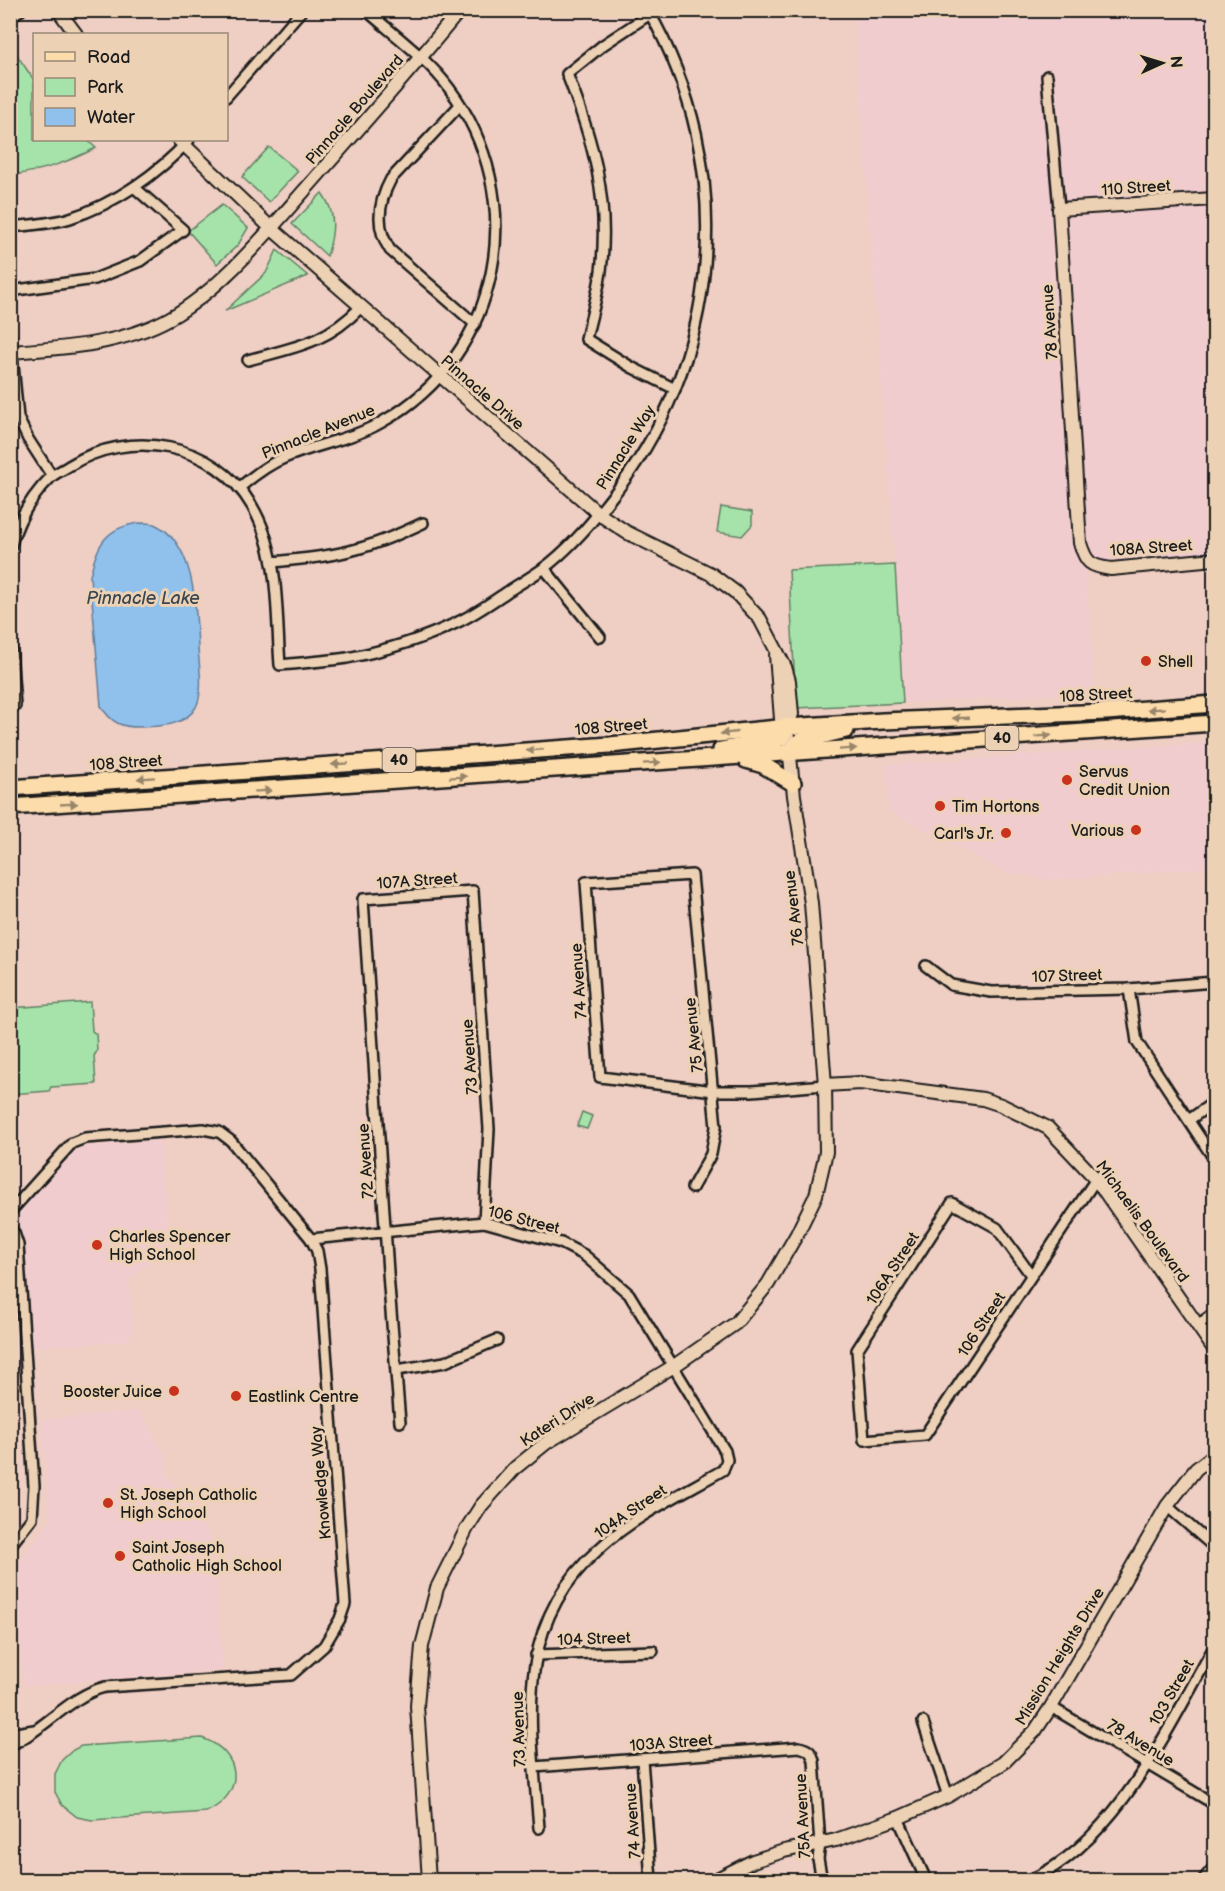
<svg xmlns="http://www.w3.org/2000/svg" width="1225" height="1891" viewBox="0 0 1225 1891" font-family="'Balsamiq Sans',sans-serif">
	<style>
		.built { fill: #f1cccf }
		.green { fill: #a6e3aa; stroke: #618063; stroke-width: 1.5 }
		.water { fill: #90c0ec; stroke: #627e99; stroke-width: 1.5 }
		.lines { fill: none; stroke-linecap: round; stroke-linejoin: round }
		.minor-casing { stroke: #1c1c1c; stroke-width: 14 }
		.tertiary-casing { stroke: #1c1c1c; stroke-width: 16 }
		.primary-casing { stroke: #1c1c1c; stroke-width: 20 }
		.minor { stroke: #edd1b4; stroke-width: 9 }
		.tertiary { stroke: #edd1b4; stroke-width: 12 }
		.primary { stroke: #fddcac; stroke-width: 15 }
		.oneway { fill: #98866b }
		.poi-dot { fill: #c8321e; stroke: #edd1b4; stroke-width: 2 }
		.labels { text-anchor: middle; stroke-width: 6; stroke-linejoin: round; paint-order: stroke }
		.shield { fill: #edd1b4; stroke: #5b524a; stroke-width: 1.5 }
		.shield-label { font-size: 15px; font-weight: bold; fill: #1c1c1c }
		.street-label { font-size: 16px; fill: #1c1c1c; stroke: #edd1b4 }
		.poi-label { font-size: 16px; fill: #1c1c1c; stroke: #edd1b4; text-anchor: start }
		.water-label { font-size: 18px; font-style: italic; fill: #394550; stroke: #edd1b4 }
	</style>
	<rect width="100%" height="100%" fill="#efcec4"/>
	<filter id="ink" filterUnits="userSpaceOnUse"><feTurbulence type="fractalNoise" baseFrequency=".0167" numOctaves="2"/><feDisplacementMap in="SourceGraphic" scale="12" xChannelSelector="R" yChannelSelector="G"/><feConvolveMatrix kernelMatrix="1 2 1 2 8 2 1 2 1" color-interpolation-filters="sRGB"/></filter>
	<g filter="url(#ink)">
		<!-- built -->
		<g class="built">
			<polygon points="854,11 1214,11 1214,559 1111,569 1085,559 1095,692 903,703 895,565"/>
			<polygon points="1214,742 1214,867 1051,880 1005,872 890,811 885,765"/>
			<polygon points="160,1140 169,1248 129,1279 133,1332 127,1341 32,1347 25,1243 15,1218 78,1147"/>
			<polygon points="139,1411 165,1455 166,1475 172,1481 217,1548 215,1563 223,1670 24,1686 16,1569 50,1520 42,1420"/>
		</g>
		<!-- green -->
		<g class="green">
			<path d="M10 45 34 80V140H87L96 148C68 162 45 170 14 175L11 137 16 125 11 114Z"/>
			<polygon points="269,147 298,171 269,202 242,177"/>
			<path d="M322 193C337 213 334 233 327 256L292 224Z"/>
			<polygon points="222,205 248,228 238,245 217,264 188,231"/>
			<polygon points="277,250 308,276 225,311 266,273"/>
			<polygon points="721,507 752,512 752,525 742,536 717,532"/>
			<polygon points="895,565 903,703 796,708 789,570"/>
			<polygon points="90,1002 92,1031 96,1034 97,1051 94,1056 96,1084 51,1087 49,1091 11,1094 11,1008"/>
			<polygon points="582,1112 592,1116 587,1129 577,1126"/>
			<path d="M202 1738C242 1752 246 1794 206 1812L92 1820 77 1817 62 1805 55 1792V1774L62 1760 73 1750 81 1746Z"/>
		</g>
		<!-- water -->
		<path class="water" d="M140 523C144 523 150 523 154 524 196 542 196 610 198 648 199 665 204 691 196 707 185 726 161 726 143 727 122 728 111 723 101 706L90 576C97 544 106 527 140 523Z"/>
		<g class="lines">
			<defs>
				<g id="minor">
					<path d="M650 14 603 45 567 74C593 140 610 200 601 271 598 294 591 316 586 339L631 367 675 389"/>
					<polyline points="10,16 21,10"/>
					<polyline points="1047,76 1059,209"/>
					<polyline points="226,97 302,10"/>
					<path d="M460 105 391 179C378 203 375 227 390 250L475 324"/>
					<path d="M10 227C30 225 51 224 70 218 115 204 158 174 189 140"/>
					<polyline points="10,291 95,279 140,261 183,230 134,187"/>
					<polyline points="10,333 18,418 28,439 52,476"/>
					<path d="M248 360C295 347 325 344 361 307"/>
					<path d="M239 488C253 476 267 465 284 458 316 444 351 440 382 422 503 355 531 197 449 88 427 58 394 35 366 10"/>
					<path d="M10 548C17 522 30 498 50 478 55 473 63 470 69 466 129 428 215 442 252 506 280 553 276 613 280 665 302 663 325 661 347 658 383 651 423 639 456 623 474 615 492 602 510 590 521 583 533 576 544 568 568 550 589 526 607 503 723 362 739 168 648 10"/>
					<path d="M272 562C300 559 329 557 357 549 379 543 402 533 423 523"/>
					<polyline points="544,568 600,637"/>
					<polyline points="10,635 15,706 10,706"/>
					<polyline points="926,966 951,985 991,992 1129,989 1214,982"/>
					<polyline points="1129,989 1137,1042 1214,1159"/>
					<polyline points="1189,1120 1214,1102"/>
					<polyline points="692,1188 711,1154 716,1127 692,875 586,882 600,1077 714,1091 752,1091 825,1085"/>
					<path d="M10 1212 72 1143 85 1138 203 1129 219 1132 231 1141 311 1239 317 1251 320 1269 345 1604 340 1619 324 1646 291 1675 105 1687C69 1696 45 1730 10 1745"/>
					<polyline points="10,1227 14,1233 18,1245 34,1486 32,1518 10,1546"/>
					<path d="M311 1239 484 1222 561 1243 584 1255 629 1294 725 1451 727 1460 723 1470C683 1493 633 1517 600 1548 511 1626 531 1724 539 1828"/>
					<polyline points="1031,1275 997,1228 952,1203 857,1350 864,1440 925,1435 1096,1179"/>
					<polyline points="1198,1325 1214,1313"/>
					<polyline points="397,1370 445,1362 497,1340"/>
					<polyline points="400,1422 389,1287 363,899 473,891 489,1129 484,1222"/>
					<polyline points="1167,1506 1214,1547"/>
					<polyline points="536,1655 653,1651"/>
					<polyline points="1051,1707 1214,1804"/>
					<polyline points="923,1722 948,1796"/>
					<polyline points="10,1734 34,1730"/>
					<polyline points="642,1759 651,1880"/>
					<path d="M534 1767 799 1747C808 1749 812 1752 814 1761L820 1844 818 1859 822 1880"/>
					<polyline points="898,1818 926,1880"/>
					<path d="M1030 1880C1117 1841 1169 1726 1214 1647"/>
					<polyline points="1203,1880 1214,1867"/>
				</g>
				<g id="tertiary">
					<polyline points="58,10 76,34"/>
					<polyline points="179,140 271,228 599,514 626,532 711,574 735,592 760,619 785,667 789,681 792,714 787,727 794,796 811,903 825,1085 826,1152 816,1195 797,1234 768,1284 736,1323 674,1366 546,1443 515,1468 481,1506 467,1528 437,1588 422,1646 417,1706 429,1880"/>
					<path d="M1214 199 1059 209 1080 543C1086 563 1090 566 1111 569L1214 559"/>
					<path d="M10 352C65 348 121 345 170 318 224 287 270 229 311 183 361 126 412 69 460 10"/>
					<polyline points="776,655 781,719 787,727"/>
					<polyline points="825,1085 860,1083 983,1099 1001,1105 1048,1128 1096,1179 1214,1349"/>
					<polyline points="715,1880 753,1861 784,1851 836,1840 898,1818 948,1796 1003,1763 1035,1731 1051,1707 1167,1506 1196,1469 1214,1455"/>
				</g>
				<g id="primary">
					<polyline points="721,750 779,739 787,727"/>
					<polyline points="790,753 800,741 846,730"/>
					<polyline points="746,760 763,765 793,783"/>
					<polyline points="10,788 610,745 787,727 883,721 1106,712 1214,704"/>
					<polyline points="10,807 1214,723"/>
				</g>
			</defs>
			<!-- minor casing -->
			<use href="#minor" class="minor-casing"/>
			<!-- tertiary casing -->
			<use href="#tertiary" class="tertiary-casing"/>
			<!-- primary casing -->
			<use href="#primary" class="primary-casing"/>
			<!-- minor -->
			<use href="#minor" class="minor"/>
			<!-- tertiary -->
			<use href="#tertiary" class="tertiary"/>
			<!-- primary -->
			<use href="#primary" class="primary"/>
		</g>
		<!-- one-way arrows -->
		<defs><path id="oneway-solid" d="M-6-.8H1V-3.2L6.5 0L1 3.2V.8H-6Z" transform="scale(1.5)"/></defs>
		<g class="oneway">
			<use href="#oneway-solid" transform="translate(1156 709) rotate(176)"/>
			<use href="#oneway-solid" transform="translate(961 718) rotate(178)"/>
			<use href="#oneway-solid" transform="translate(729 733) rotate(174)"/>
			<use href="#oneway-solid" transform="translate(1043 736) rotate(-4)"/>
			<use href="#oneway-solid" transform="translate(848 749) rotate(-4)"/>
			<use href="#oneway-solid" transform="translate(535 750) rotate(176)"/>
			<use href="#oneway-solid" transform="translate(652 763) rotate(-4)"/>
			<use href="#oneway-solid" transform="translate(340 764) rotate(176)"/>
			<use href="#oneway-solid" transform="translate(458 777) rotate(-4)"/>
			<use href="#oneway-solid" transform="translate(146 778) rotate(176)"/>
			<use href="#oneway-solid" transform="translate(263 791) rotate(-4)"/>
			<use href="#oneway-solid" transform="translate(69 804) rotate(-3)"/>
		</g>
	</g>
	<!-- markers -->
	<g class="poi-dot">
		<circle cx="1146" cy="661" r="6"/>
		<circle cx="1067" cy="780" r="6"/>
		<circle cx="940" cy="806" r="6"/>
		<circle cx="1136" cy="830" r="6"/>
		<circle cx="1006" cy="833" r="6"/>
		<circle cx="97" cy="1245" r="6"/>
		<circle cx="174" cy="1391" r="6"/>
		<circle cx="236" cy="1396" r="6"/>
		<circle cx="108" cy="1503" r="6"/>
		<circle cx="120" cy="1556" r="6"/>
	</g>
	<g class="labels">
		<!-- shield labels -->
		<g class="shield">
			<rect x="985.5" y="726" width="33" height="24" rx="4.5"/>
			<rect x="382.5" y="748" width="33" height="24" rx="4.5"/>
		</g>
		<g class="shield-label">
			<text x="1002" y="743">40</text>
			<text x="399" y="765">40</text>
		</g>
		<!-- street labels -->
		<g class="street-label">
			<text transform="translate(354 109) rotate(-49)" y="6">Pinnacle Boulevard</text>
			<text transform="translate(1136 187) rotate(-4)" y="6">110 Street</text>
			<text transform="translate(1049 322) rotate(-94)" y="6">78 Avenue</text>
			<text transform="translate(483 392) rotate(41)" y="6">Pinnacle Drive</text>
			<text transform="translate(318 431) rotate(-22)" y="6">Pinnacle Avenue</text>
			<text transform="translate(625 447) rotate(-58)" y="6">Pinnacle Way</text>
			<text transform="translate(1151 547) rotate(-4)" y="6">108A Street</text>
			<text transform="translate(1096 694) rotate(-3)" y="6">108 Street</text>
			<text transform="translate(611 726) rotate(-5)" y="6">108 Street</text>
			<text transform="translate(126 762) rotate(-4)" y="6">108 Street</text>
			<text transform="translate(417 880) rotate(-4)" y="6">107A Street</text>
			<text transform="translate(793 908) rotate(-97)" y="6">76 Avenue</text>
			<text transform="translate(1067 975) rotate(-2)" y="6">107 Street</text>
			<text transform="translate(578 981) rotate(-94)" y="6">74 Avenue</text>
			<text transform="translate(693 1035) rotate(-96)" y="6">75 Avenue</text>
			<text transform="translate(469 1057) rotate(-94)" y="6">73 Avenue</text>
			<text transform="translate(365 1161) rotate(-94)" y="6">72 Avenue</text>
			<text transform="translate(524 1219) rotate(14)" y="6">106 Street</text>
			<text transform="translate(1143 1221) rotate(54)" y="6">Michaelis Boulevard</text>
			<text transform="translate(892 1268) rotate(-57)" y="6">106A Street</text>
			<text transform="translate(981 1324) rotate(-57)" y="6">106 Street</text>
			<text transform="translate(557 1419) rotate(-33)" y="6">Kateri Drive</text>
			<text transform="translate(320 1483) rotate(-95)" y="6">Knowledge Way</text>
			<text transform="translate(630 1511) rotate(-34)" y="6">104A Street</text>
			<text transform="translate(594 1638) rotate(-2)" y="6">104 Street</text>
			<text transform="translate(1059 1656) rotate(-59)" y="6">Mission Heights Drive</text>
			<text transform="translate(1171 1692) rotate(-60)" y="6">103 Street</text>
			<text transform="translate(518 1729) rotate(-92)" y="6">73 Avenue</text>
			<text transform="translate(671 1742) rotate(-4)" y="6">103A Street</text>
			<text transform="translate(1141 1742) rotate(31)" y="6">78 Avenue</text>
			<text transform="translate(802 1816) rotate(-93)" y="6">75A Avenue</text>
			<text transform="translate(632 1821) rotate(-94)" y="6">74 Avenue</text>
		</g>
		<!-- poi labels -->
		<g class="poi-label">
			<text x="1158" y="667">Shell</text>
			<text x="1079" y="777">Servus<tspan x="1079" dy="18">Credit Union</tspan></text>
			<text x="952" y="812">Tim Hortons</text>
			<text x="1124" y="836" text-anchor="end">Various</text>
			<text x="994" y="839" text-anchor="end">Carl's Jr.</text>
			<text x="109" y="1242">Charles Spencer<tspan x="109" dy="18">High School</tspan></text>
			<text x="162" y="1397" text-anchor="end">Booster Juice</text>
			<text x="248" y="1402">Eastlink Centre</text>
			<text x="120" y="1500">St. Joseph Catholic<tspan x="120" dy="18">High School</tspan></text>
			<text x="132" y="1553">Saint Joseph<tspan x="132" dy="18">Catholic High School</tspan></text>
		</g>
		<!-- water labels -->
		<g class="water-label">
			<text x="143" y="604">Pinnacle Lake</text>
		</g>
	</g>
	<!-- margin -->
	<rect width="1225" height="1891" fill="none" stroke="#edd1b4" stroke-width="36"/>
	<rect x="18" y="18" width="1189" height="1855" fill="none" stroke="#1c1c1c" stroke-width="2" filter="url(#ink)"/>
	<!-- legend -->
	<rect x="33" y="33" width="195" height="108" fill="#edd1b4" stroke="#998977" stroke-width="1.5"/>
	<rect x="45" y="52" width="30" height="9" fill="#fddcac" stroke="#998977" stroke-width="1.5"/>
	<text x="87" y="63" font-size="18" fill="#1c1c1c">Road</text>
	<rect x="45" y="78" width="30" height="18" fill="#a6e3aa" stroke="#998977" stroke-width="1.5"/>
	<text x="87" y="93" font-size="18" fill="#1c1c1c">Park</text>
	<rect x="45" y="108" width="30" height="18" fill="#90c0ec" stroke="#998977" stroke-width="1.5"/>
	<text x="87" y="123" font-size="18" fill="#1c1c1c">Water</text>
	<!-- north arrow -->
	<g transform="translate(1162 63) rotate(86)" stroke="#edd1b4" stroke-width="4.5" paint-order="stroke">
	<path d="M0-4.5L10 22L0 15L-10 22Z" fill="#1c1c1c"/>
	<text y="-9" font-size="16" font-weight="bold" text-anchor="middle" fill="#1c1c1c">N</text>
	</g>
</svg>
